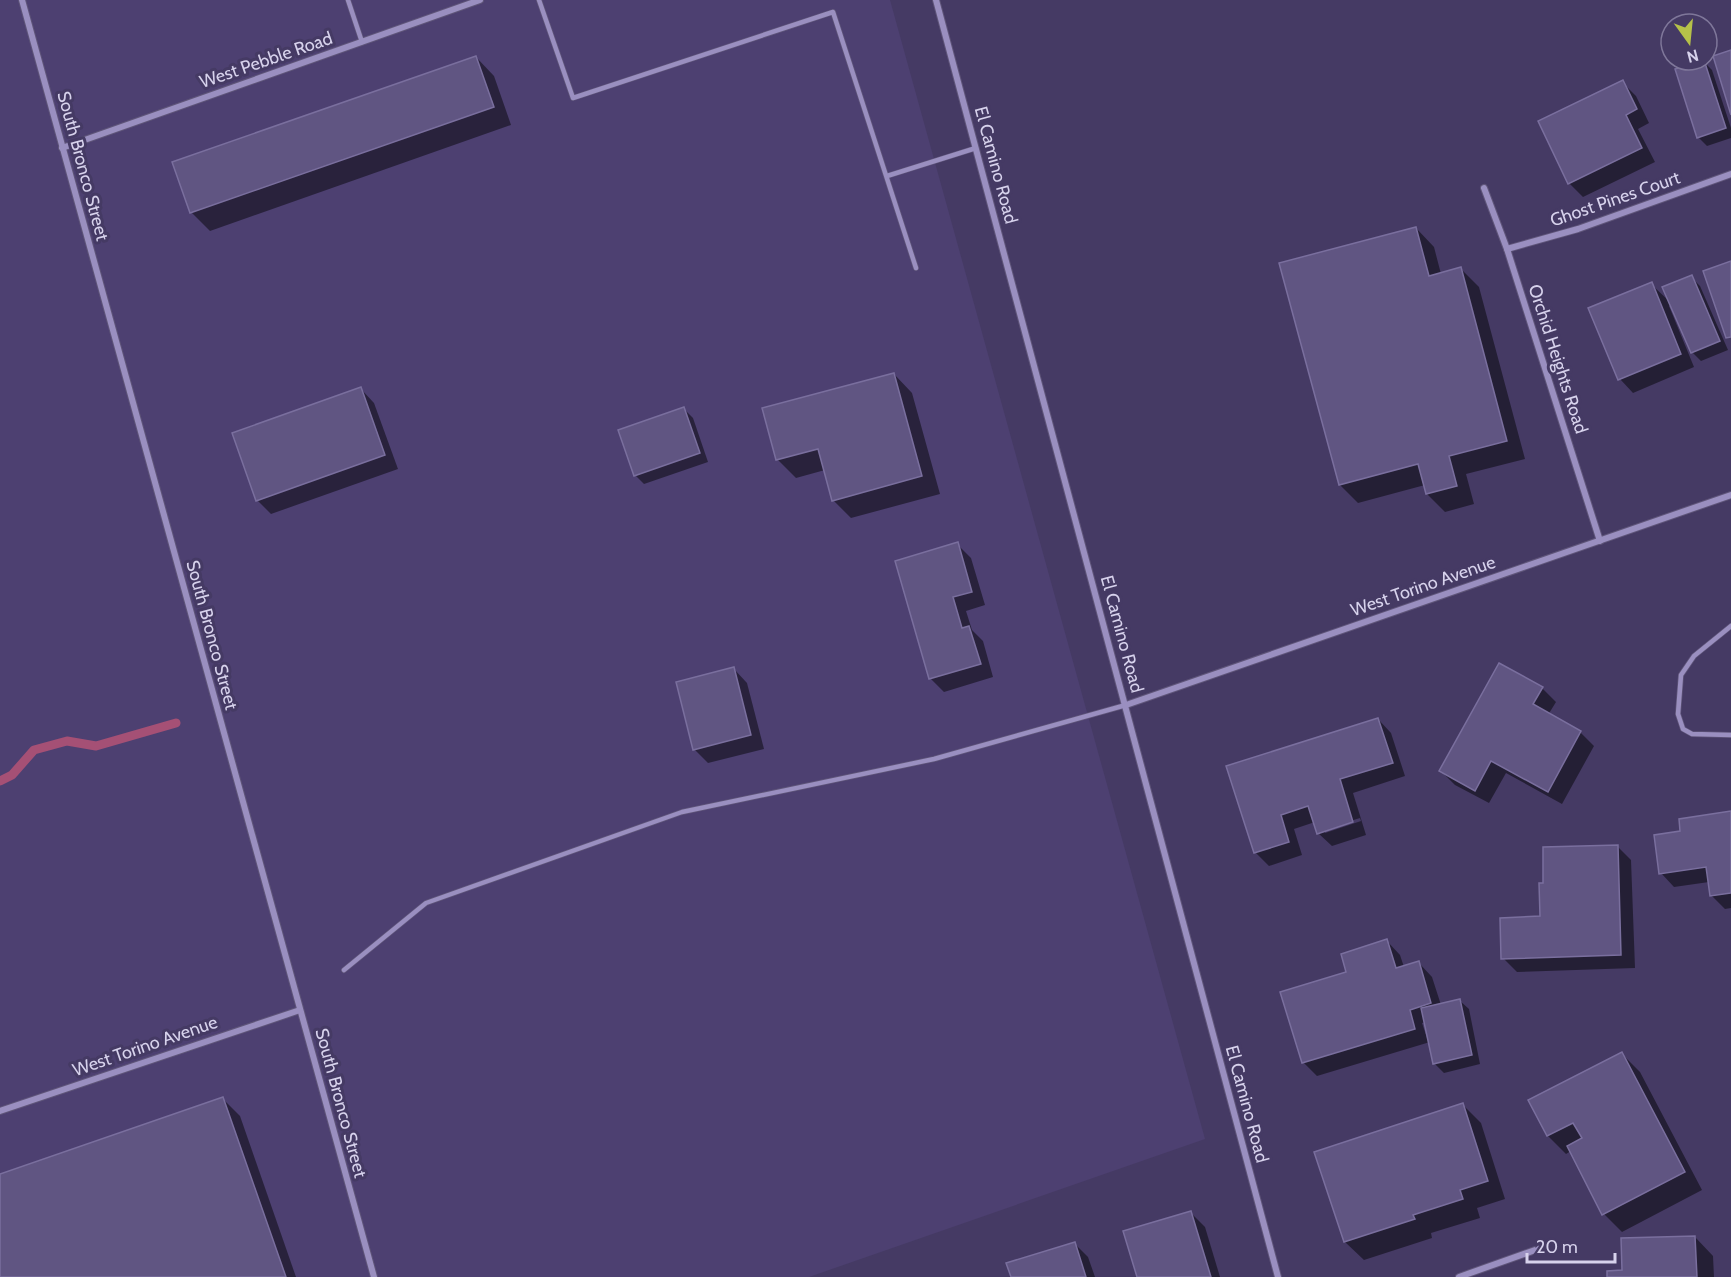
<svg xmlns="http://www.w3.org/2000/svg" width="1731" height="1277" viewBox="0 0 1731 1277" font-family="Cabin,sans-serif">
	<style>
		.built { fill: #4d4071 }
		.shadow { fill: #0007; fill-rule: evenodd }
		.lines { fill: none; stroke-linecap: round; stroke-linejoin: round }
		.stream { stroke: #a55075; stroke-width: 9 }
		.building { fill: #605582; stroke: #7a6f9e; stroke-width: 1.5 }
		.service-casing { stroke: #5f5579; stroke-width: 6 }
		.minor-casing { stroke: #5f5579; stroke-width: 8 }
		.service { stroke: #9a8fc0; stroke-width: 4.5 }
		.minor { stroke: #9a8fc0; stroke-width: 6 }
		.labels { text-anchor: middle; stroke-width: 6; stroke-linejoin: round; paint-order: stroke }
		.street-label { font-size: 18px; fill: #d7d2ec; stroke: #453a64 }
	</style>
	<rect width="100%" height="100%" fill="#453a64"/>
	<!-- built -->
	<polygon class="built" points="0,0 890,0 1205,1139 809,1277 0,1277"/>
	<!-- shadow -->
	<g class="shadow">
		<polygon points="476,57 494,76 511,125 210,231 192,213 174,163"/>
		<polygon points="1703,61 1712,70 1731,128 1731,138 1707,146 1698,137"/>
		<polygon points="1622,82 1636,96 1649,123 1638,129 1655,162 1583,197 1569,183"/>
		<polygon points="1416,228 1434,247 1441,274 1461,269 1479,287 1525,459 1466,474 1474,504 1445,512 1427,494 1425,485 1358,503 1340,485"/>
		<polygon points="1691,277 1700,286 1728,350 1701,361 1692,352 1671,305 1669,306 1694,367 1633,393 1620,379 1651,284 1670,302"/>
		<polygon points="894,374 912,393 940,494 851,518 833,500 825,470 796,478 777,459"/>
		<polygon points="361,389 374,403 398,469 271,514 257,500"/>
		<polygon points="684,409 693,418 708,462 644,484 635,475"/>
		<polygon points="957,544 971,558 985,605 966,611 972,630 983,641 993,677 944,692 930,678"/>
		<polygon points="734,669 747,683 764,749 708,763 694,749"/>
		<polygon points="1542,688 1556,702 1548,715 1580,732 1594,746 1562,804 1506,773 1489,803 1455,785 1441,771"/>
		<path d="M1378 719 1391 733 1405 776 1353 793 1366 835 1332 846 1318 833 1315 822 1294 829 1302 855 1269 866 1255 852 1228 767ZM1360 818 1361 821 1325 833V829Z"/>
		<polygon points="1731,813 1731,908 1725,909 1711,895 1709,882 1674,887 1661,873 1682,832"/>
		<polygon points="1617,846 1631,860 1635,968 1517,972 1503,958 1541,918"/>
		<path d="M1387 941 1400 955 1404 967 1419 963 1432 977 1441 1005 1459 1000 1469 1009 1480 1064 1444 1073 1435 1064 1430 1042 1317 1076 1303 1062 1348 973ZM1426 1022 1429 1038H1427L1422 1023Z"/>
		<polygon points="1622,1054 1640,1072 1702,1190 1622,1232 1604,1214 1571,1151 1566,1154 1548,1136 1530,1101"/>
		<polygon points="222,1098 240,1116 296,1277 0,1277 0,1176"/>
		<polygon points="1463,1105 1481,1123 1505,1199 1477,1208 1480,1218 1431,1233 1432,1238 1364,1260 1345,1242 1316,1152"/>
		<polygon points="1191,1213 1205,1227 1220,1277 1138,1277"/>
		<polygon points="1695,1237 1713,1256 1714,1277 1609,1277 1624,1272"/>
		<polygon points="1075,1244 1088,1257 1095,1277 1012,1277"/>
	</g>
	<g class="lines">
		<!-- stream -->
		<polyline class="stream" points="0,781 12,775 34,750 67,741 96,746 176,723"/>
	</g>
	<!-- building -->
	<g class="building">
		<polygon points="1731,50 1731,115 1713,56"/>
		<polygon points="476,56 494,107 190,213 172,162"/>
		<polygon points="1704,60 1726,128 1697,138 1675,69"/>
		<polygon points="1623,80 1637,109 1626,115 1642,148 1568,184 1538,121"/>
		<polygon points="1416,227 1429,276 1461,267 1507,441 1449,456 1457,486 1426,494 1418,464 1339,485 1279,263"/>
		<polygon points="1731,261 1731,337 1726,338 1703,271"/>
		<polygon points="1692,275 1720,341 1691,353 1662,287"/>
		<polygon points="1652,282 1681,354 1618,380 1588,308"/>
		<polygon points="894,373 922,476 832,501 818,449 776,460 762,408"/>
		<polygon points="361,387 385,455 256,501 232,433"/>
		<polygon points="684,407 700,453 634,476 618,430"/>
		<polygon points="958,542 972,592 953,597 962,628 969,626 981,664 929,679 895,561"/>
		<polygon points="1499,663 1543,687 1533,704 1581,731 1548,792 1491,761 1475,791 1439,771"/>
		<polygon points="734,667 751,735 693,750 676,682"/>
		<polygon points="1378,718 1393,763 1340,779 1353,822 1317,834 1308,806 1281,815 1289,842 1254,853 1226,766"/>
		<polygon points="1731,811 1731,893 1710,896 1706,867 1659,874 1654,835 1680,831 1679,819"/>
		<polygon points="1618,845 1621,955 1501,959 1500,918 1540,916 1539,883 1543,883 1543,847"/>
		<polygon points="1387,939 1396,968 1419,961 1431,1003 1410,1010 1415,1029 1302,1063 1280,992 1346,972 1341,954"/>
		<polygon points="1460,999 1472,1055 1433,1064 1421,1008"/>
		<polygon points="1622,1052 1685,1172 1602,1215 1567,1146 1582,1138 1573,1123 1547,1136 1528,1100"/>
		<polygon points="223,1097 286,1277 0,1277 0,1174"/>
		<polygon points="1463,1103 1488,1181 1460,1190 1463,1199 1413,1215 1415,1219 1344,1242 1314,1152"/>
		<polygon points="1191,1211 1211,1277 1137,1277 1123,1231"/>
		<polygon points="1695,1236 1697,1277 1607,1277 1607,1271 1622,1270 1621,1238"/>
		<polygon points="1075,1242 1086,1277 1011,1277 1006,1263"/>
	</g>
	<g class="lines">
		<defs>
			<g id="service">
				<polyline points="348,0 362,42"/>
				<polyline points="539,0 573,98 833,12 916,268"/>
				<polyline points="887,176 976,148"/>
				<polyline points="1731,626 1694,656 1681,675 1678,714 1683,729 1692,734 1731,735"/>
				<polyline points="344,970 426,903 682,812 934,759 1126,705"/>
			</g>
			<g id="minor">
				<polyline points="22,0 374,1277"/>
				<polyline points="936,0 1278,1277"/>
				<polyline points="62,148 480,0"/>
				<polyline points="1484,188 1507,249 1600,541"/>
				<polyline points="1507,249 1578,229 1731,174"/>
				<polyline points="1126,705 1731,495"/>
				<polyline points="0,1111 300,1010"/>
				<polyline points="1459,1277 1538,1249"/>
			</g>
		</defs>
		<!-- service casing -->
		<use href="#service" class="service-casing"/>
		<!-- minor casing -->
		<use href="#minor" class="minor-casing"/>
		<!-- service -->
		<use href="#service" class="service"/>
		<!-- minor -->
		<use href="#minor" class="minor"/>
	</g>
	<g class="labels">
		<!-- street labels -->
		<g class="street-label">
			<text transform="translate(266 60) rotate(-19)" y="6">West Pebble Road</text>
			<text transform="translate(996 165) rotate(75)" y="6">El Camino Road</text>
			<text transform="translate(83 166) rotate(75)" y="6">South Bronco Street</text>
			<text transform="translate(1615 199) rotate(-19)" y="6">Ghost Pines Court</text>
			<text transform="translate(1558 359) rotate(72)" y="6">Orchid Heights Road</text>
			<text transform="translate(1423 586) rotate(-19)" y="6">West Torino Avenue</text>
			<text transform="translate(1122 634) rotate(75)" y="6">El Camino Road</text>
			<text transform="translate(212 635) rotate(75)" y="6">South Bronco Street</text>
			<text transform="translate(145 1046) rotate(-19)" y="6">West Torino Avenue</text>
			<text transform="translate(341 1103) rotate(75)" y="6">South Bronco Street</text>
			<text transform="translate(1247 1104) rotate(75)" y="6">El Camino Road</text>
		</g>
	</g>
	<!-- north arrow -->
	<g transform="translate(1689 42) rotate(165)"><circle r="28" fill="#453a64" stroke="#7f779a" stroke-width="1.5"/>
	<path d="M0-4.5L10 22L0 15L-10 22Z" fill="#b6c149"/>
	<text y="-9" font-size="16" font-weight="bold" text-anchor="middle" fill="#d7d2ec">N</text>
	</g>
	<!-- scale -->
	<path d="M1527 1253v9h88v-9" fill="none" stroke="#d7d2ec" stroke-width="3"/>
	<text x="1536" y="1253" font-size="18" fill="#d7d2ec" stroke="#453a64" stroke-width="4.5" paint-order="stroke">20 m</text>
</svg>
